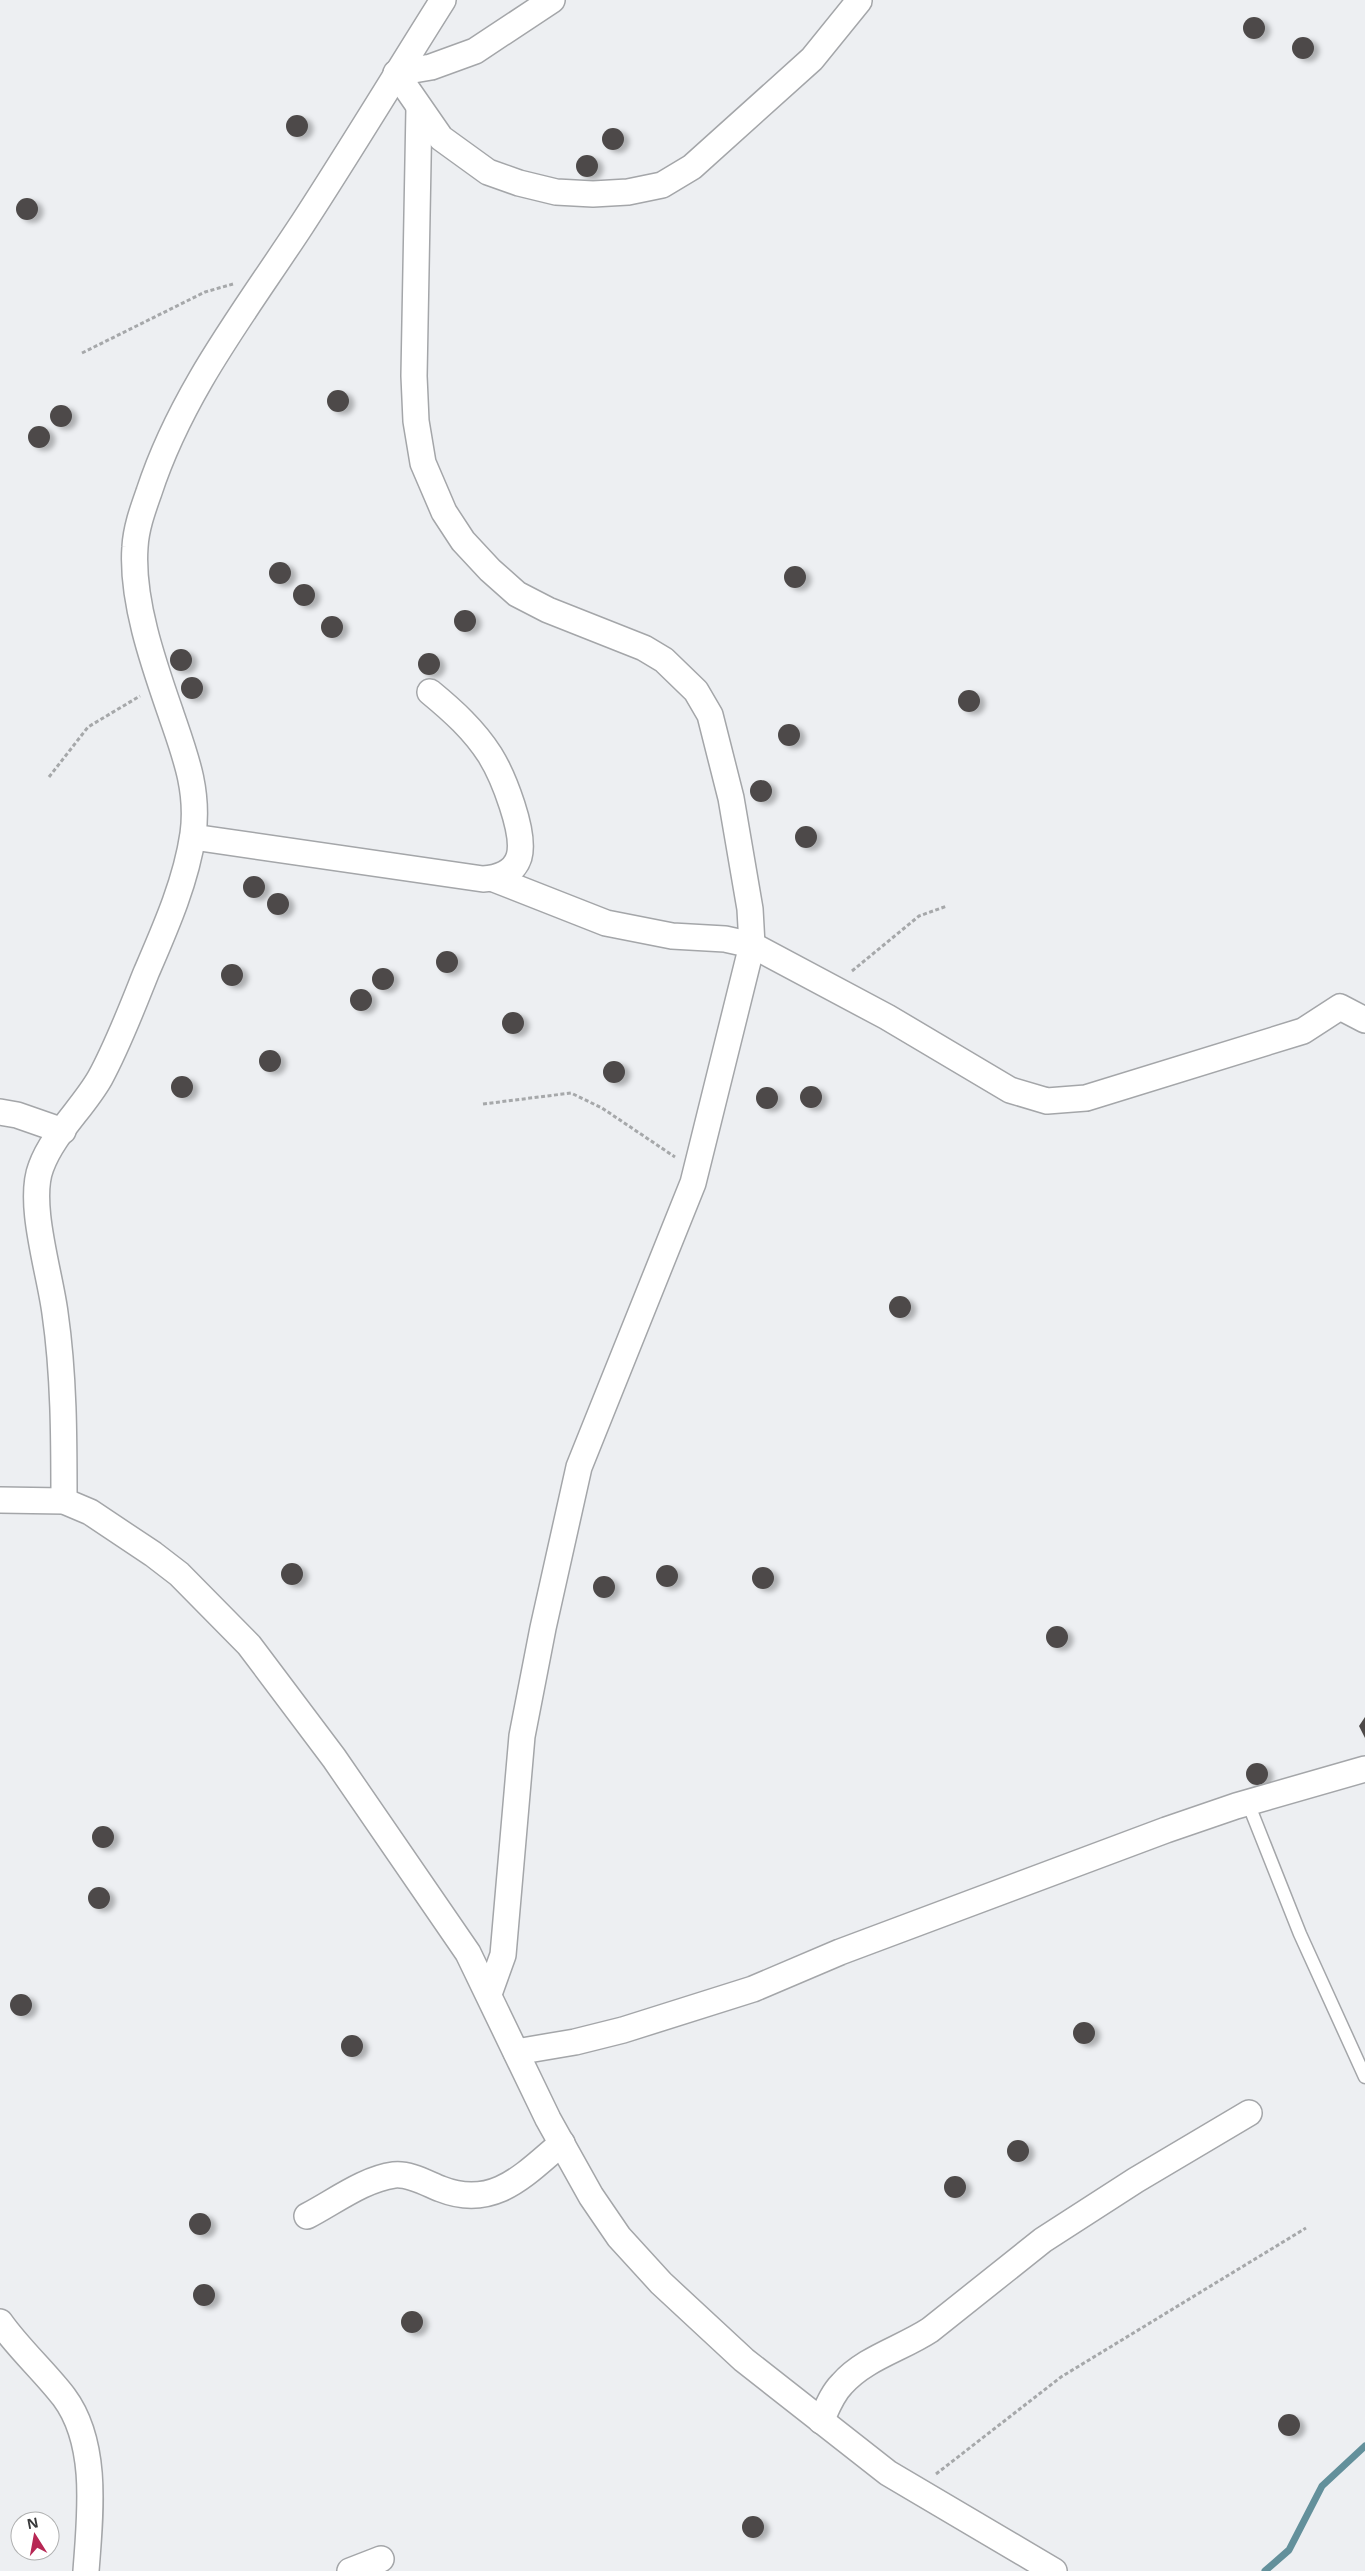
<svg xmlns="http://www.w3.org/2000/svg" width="1365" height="2571" viewBox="0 0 1365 2571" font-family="'Noto Sans',sans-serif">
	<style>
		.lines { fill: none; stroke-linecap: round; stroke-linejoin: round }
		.stream { stroke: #63909b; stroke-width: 7 }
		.building { fill: #4d4a49; filter: url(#shadow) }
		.service-casing { stroke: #a4a6a9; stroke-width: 15 }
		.minor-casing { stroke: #a4a6a9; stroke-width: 28 }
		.path { stroke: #a6a8aa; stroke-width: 3; stroke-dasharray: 4 2.5; stroke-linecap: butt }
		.service { stroke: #fff; stroke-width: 12 }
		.minor { stroke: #fff; stroke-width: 25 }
	</style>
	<defs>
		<filter id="shadow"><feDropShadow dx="5.5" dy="3" stdDeviation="2.5" flood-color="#0004"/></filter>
	</defs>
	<rect width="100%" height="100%" fill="#edeff2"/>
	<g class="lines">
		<!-- stream -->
		<polyline class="stream" points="1265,2571 1289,2550 1322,2486 1365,2446"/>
	</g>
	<!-- building -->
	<g class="building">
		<circle cx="1254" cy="28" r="11"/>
		<circle cx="1303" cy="48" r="11"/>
		<circle cx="297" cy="126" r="11"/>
		<circle cx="613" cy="139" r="11"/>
		<circle cx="587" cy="166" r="11"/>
		<circle cx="27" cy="209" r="11"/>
		<circle cx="338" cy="401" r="11"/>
		<circle cx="61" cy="416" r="11"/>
		<circle cx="39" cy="437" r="11"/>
		<circle cx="280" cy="573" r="11"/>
		<circle cx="795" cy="577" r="11"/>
		<circle cx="304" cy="595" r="11"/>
		<circle cx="465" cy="621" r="11"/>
		<circle cx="332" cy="627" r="11"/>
		<circle cx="181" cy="660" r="11"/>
		<circle cx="429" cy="664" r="11"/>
		<circle cx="192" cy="688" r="11"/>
		<circle cx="969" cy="701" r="11"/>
		<circle cx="789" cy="735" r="11"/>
		<circle cx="761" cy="791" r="11"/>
		<circle cx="806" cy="837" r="11"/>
		<circle cx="254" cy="887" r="11"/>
		<circle cx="278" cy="904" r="11"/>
		<circle cx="447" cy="962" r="11"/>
		<circle cx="232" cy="975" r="11"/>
		<circle cx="383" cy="979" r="11"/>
		<circle cx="361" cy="1000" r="11"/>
		<circle cx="513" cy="1023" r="11"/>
		<circle cx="270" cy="1061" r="11"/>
		<circle cx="614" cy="1072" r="11"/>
		<circle cx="182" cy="1087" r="11"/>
		<circle cx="811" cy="1097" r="11"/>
		<circle cx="767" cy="1098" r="11"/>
		<circle cx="900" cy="1307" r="11"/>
		<circle cx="292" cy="1574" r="11"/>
		<circle cx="667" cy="1576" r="11"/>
		<circle cx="763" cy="1578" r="11"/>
		<circle cx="604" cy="1587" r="11"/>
		<circle cx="1057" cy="1637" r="11"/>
		<polygon points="1365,1717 1365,1738 1359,1726"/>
		<circle cx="1257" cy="1774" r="11"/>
		<circle cx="103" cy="1837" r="11"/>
		<circle cx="99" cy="1898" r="11"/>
		<circle cx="21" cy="2005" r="11"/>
		<circle cx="1084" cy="2033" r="11"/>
		<circle cx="352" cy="2046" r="11"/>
		<circle cx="1018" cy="2151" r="11"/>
		<circle cx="955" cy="2187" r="11"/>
		<circle cx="200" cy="2224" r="11"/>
		<circle cx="204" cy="2295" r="11"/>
		<circle cx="412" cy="2322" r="11"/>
		<circle cx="1289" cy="2425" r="11"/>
		<circle cx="753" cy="2527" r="11"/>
	</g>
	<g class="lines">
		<defs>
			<polyline id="service" points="1248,1803 1300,1934 1365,2077"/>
			<g id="minor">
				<polyline points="552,0 475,51 431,67 396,73 441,138 488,172 519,183 556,192 593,194 628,192 662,185 692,167 812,59 859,1"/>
				<polyline points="419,108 414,376 416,421 423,463 444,512 463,541 490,570 517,594 548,610 644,648 664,660 696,691 710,715 731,798 750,909 752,945 693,1183 579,1467 543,1628 522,1736 503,1955 489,1994"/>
				<path d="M193 837 483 879C498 878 514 873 519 857 526 833 503 776 490 755 474 730 453 711 430 692"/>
				<polyline points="494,879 606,923 672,936 725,939 752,945 887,1017 1010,1090 1047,1101 1086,1098 1303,1031 1340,1007 1365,1020"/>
				<polyline points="0,1112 17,1115 63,1131"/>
				<polyline points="0,1500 64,1501 90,1512 153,1554 179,1574 249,1645 334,1758 468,1953 548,2119 591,2196 619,2237 661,2283 744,2360 888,2473 1054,2571"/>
				<path d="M64 1501C64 1438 64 1375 55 1313 50 1273 27 1203 41 1167 53 1134 83 1108 100 1078 118 1045 132 1008 146 973 165 929 186 882 193 834 199 790 185 755 171 714 154 665 131 600 135 547 136 528 143 509 149 492 181 394 243 314 299 229 348 154 395 76 443 0"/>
				<polyline points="516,2052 575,2042 623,2030 753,1989 840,1952 1166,1830 1236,1806 1365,1769"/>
				<path d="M307 2216C334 2202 364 2179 394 2175 409 2173 428 2184 441 2189 494 2210 525 2174 562 2143"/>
				<path d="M0 2322C19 2349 44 2371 64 2397 99 2444 90 2516 86 2571"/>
				<path d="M821 2421C827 2408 832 2394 842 2384 865 2358 901 2349 930 2330L1043 2240 1136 2180 1249 2113"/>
				<polyline points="350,2571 381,2559"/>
			</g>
		</defs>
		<!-- service casing -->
		<use href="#service" class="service-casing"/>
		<!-- minor casing -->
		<use href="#minor" class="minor-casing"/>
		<!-- path -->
		<g class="path">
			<polyline points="82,353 205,292 233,284"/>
			<polyline points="49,777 88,727 140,696"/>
			<polyline points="852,971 919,916 947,906"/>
			<polyline points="483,1104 571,1093 602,1108 675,1157"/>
			<polyline points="936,2474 1061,2377 1306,2228"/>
		</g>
		<!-- service -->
		<use href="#service" class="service"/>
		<!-- minor -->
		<use href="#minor" class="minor"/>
	</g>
	<!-- north arrow -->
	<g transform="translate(35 2536) rotate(349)"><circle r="24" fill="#ffffff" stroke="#afb0b0"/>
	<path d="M0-4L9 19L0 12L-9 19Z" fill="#b72754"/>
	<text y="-8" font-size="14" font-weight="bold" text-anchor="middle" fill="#38393a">N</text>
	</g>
</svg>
